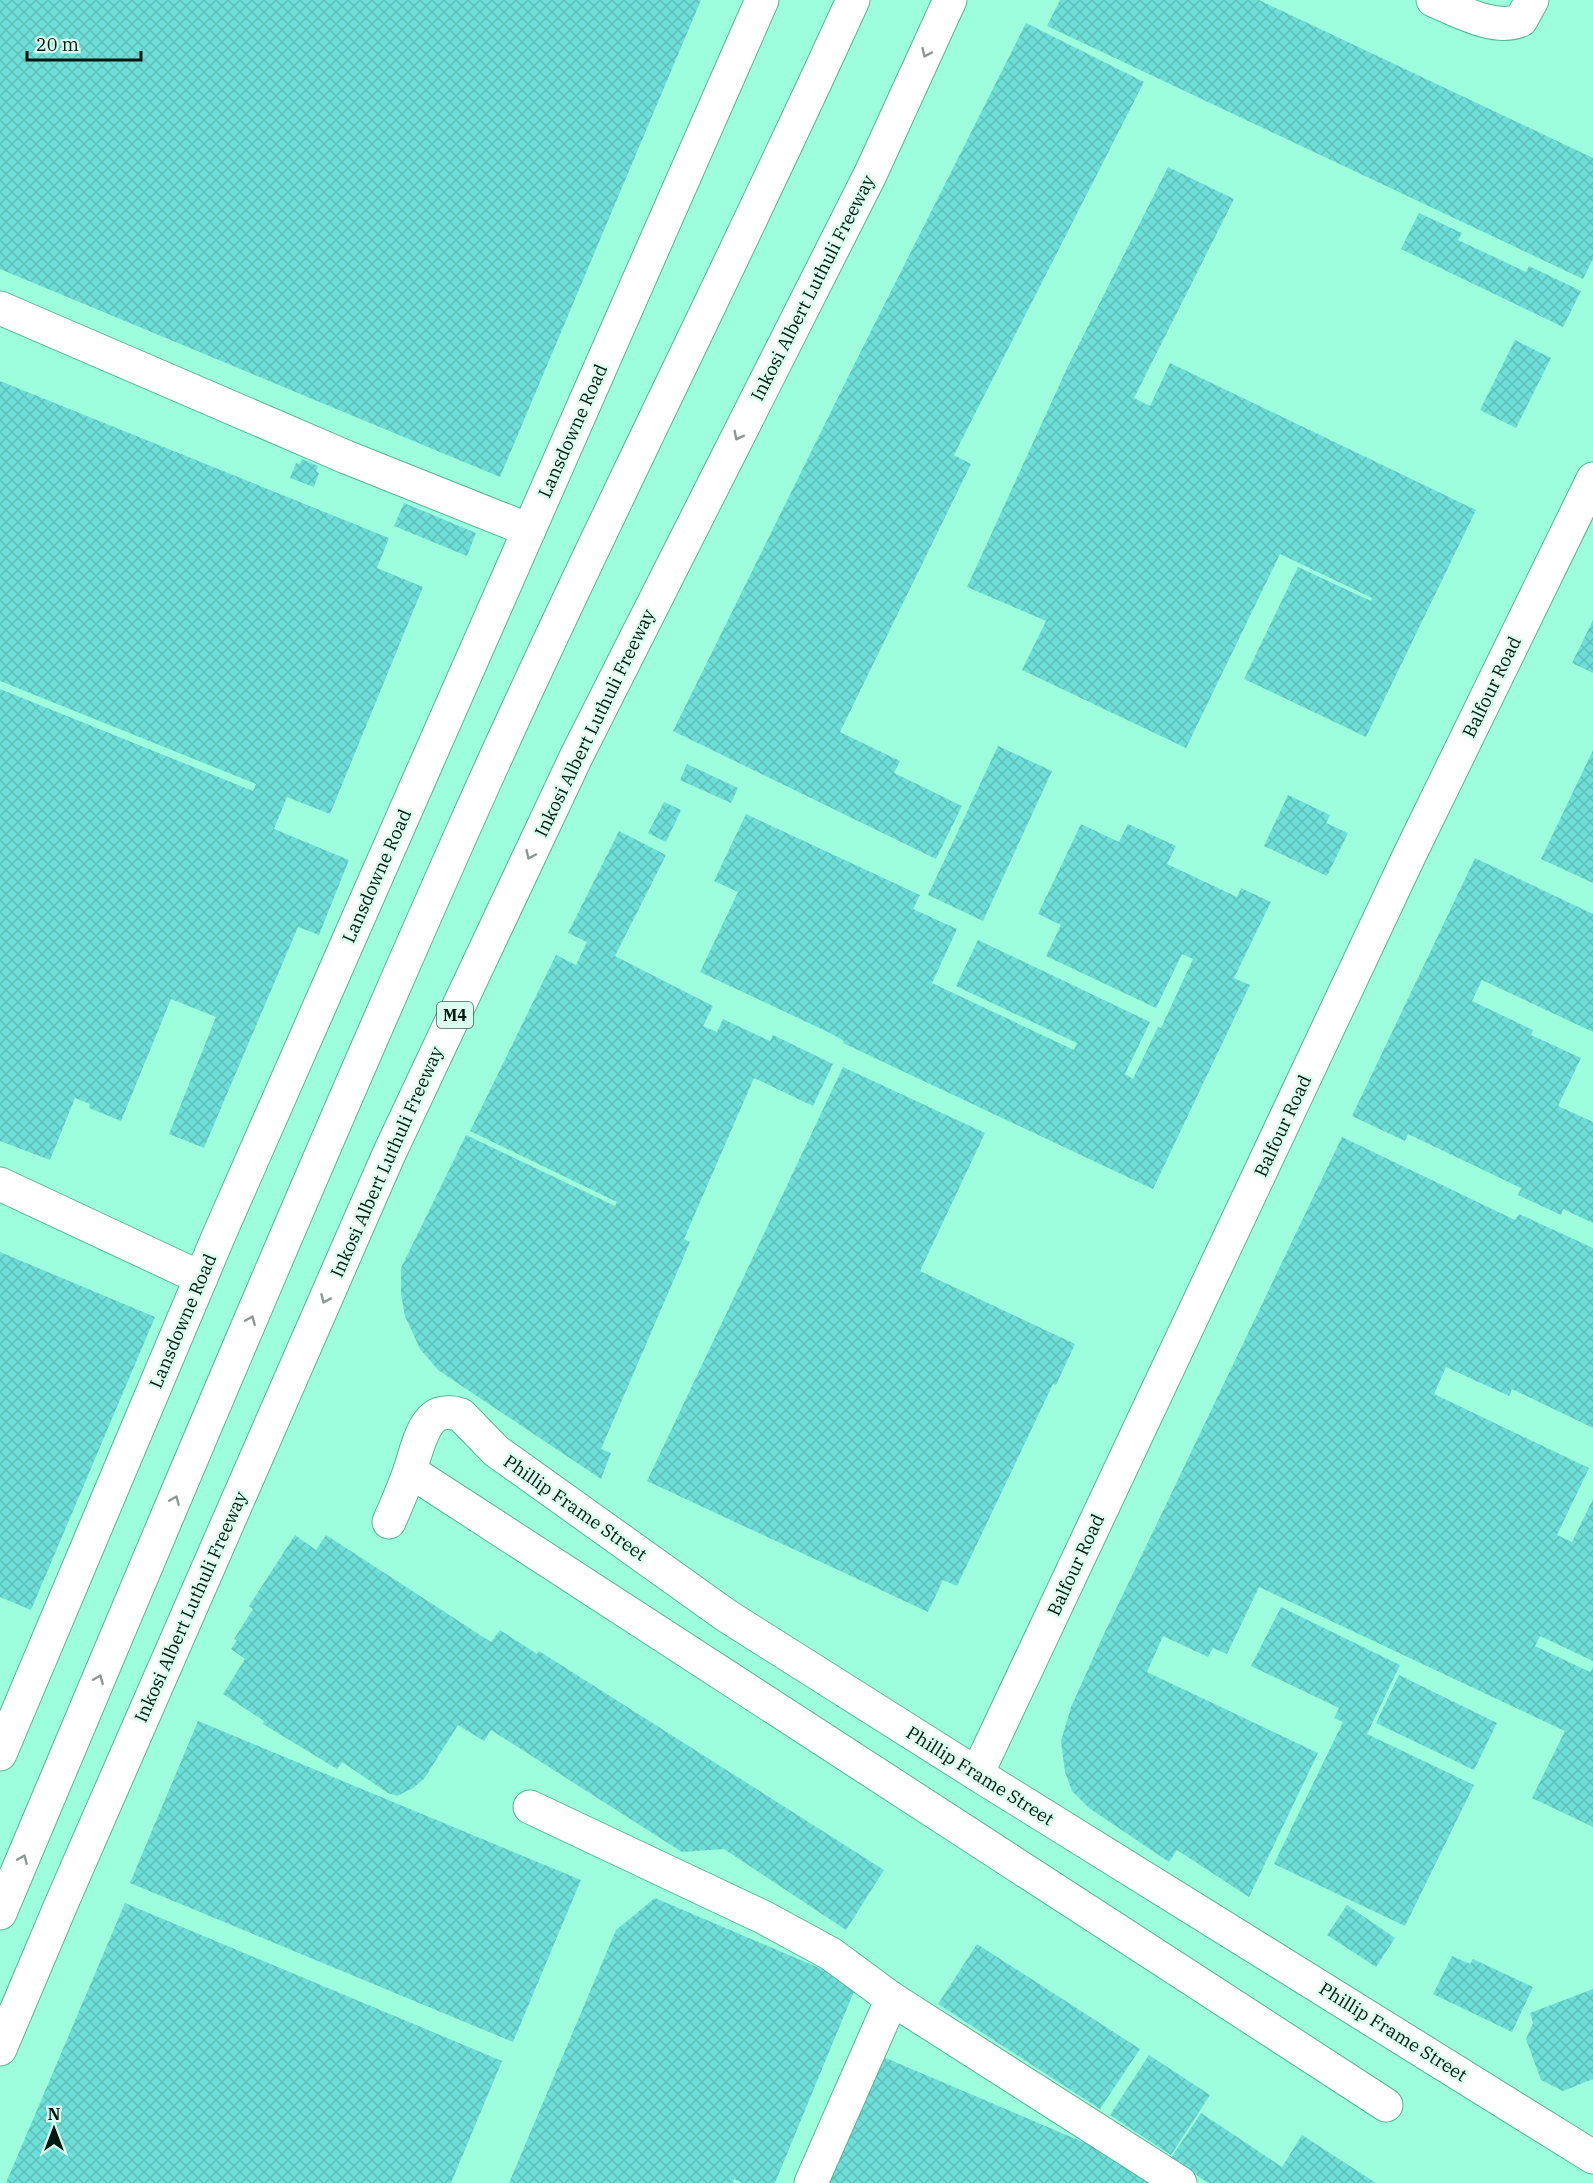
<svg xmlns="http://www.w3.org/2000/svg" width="1593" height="2183" viewBox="0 0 1593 2183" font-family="'IBM Plex Serif',serif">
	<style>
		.building { fill: url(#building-cross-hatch) }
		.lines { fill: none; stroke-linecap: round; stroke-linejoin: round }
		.minor-casing { stroke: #53b597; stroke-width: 35 }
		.highway-casing { stroke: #53b597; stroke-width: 35 }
		.minor { stroke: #fff; stroke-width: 33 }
		.highway { stroke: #fff; stroke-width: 33 }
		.oneway { stroke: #8c9893 }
		.labels { text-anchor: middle; stroke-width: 5; stroke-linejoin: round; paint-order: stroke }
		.shield { fill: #dafef0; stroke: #415e53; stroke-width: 1.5 }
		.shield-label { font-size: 16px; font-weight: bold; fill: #001910 }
		.street-label { font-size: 18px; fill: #001910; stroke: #dafef0 }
	</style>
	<defs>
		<pattern id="building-cross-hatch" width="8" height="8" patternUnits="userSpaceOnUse" patternTransform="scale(1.5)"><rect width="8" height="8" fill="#6edfd8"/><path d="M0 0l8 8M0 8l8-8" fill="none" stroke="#5ebfb8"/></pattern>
	</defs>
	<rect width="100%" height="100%" fill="#9cfedd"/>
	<!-- building -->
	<g class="building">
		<polygon points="0,0 701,0 500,477 0,269"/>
		<polygon points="1060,0 1259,0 1593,158 1593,259 1583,279 1047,26"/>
		<polygon points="1026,23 1144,82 954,455 971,464 840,732 900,761 894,773 962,806 936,859 673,731 859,355"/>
		<polygon points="1168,167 1234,199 1134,398 1150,406 1170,363 1476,510 1366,737 1244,679 1298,567 1371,601 1372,598 1280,554 1186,748 1022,670 1046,621 967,587 1068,366"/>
		<polygon points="1419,213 1462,233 1458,240 1526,272 1529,266 1581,291 1563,327 1401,249"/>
		<polygon points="1515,340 1551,358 1516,428 1480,410"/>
		<polygon points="0,381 389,538 377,568 423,587 330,814 287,797 274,829 349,860 319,935 298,927 204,1148 169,1134 216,1017 171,999 121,1121 89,1108 90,1104 75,1098 50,1160 0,1141 0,689 253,791 256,784 0,681"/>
		<polygon points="302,459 318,466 316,471 319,473 314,487 290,478 296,463 300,464"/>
		<polygon points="404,503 476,533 467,556 394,526"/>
		<polygon points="1593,620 1593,673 1572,663"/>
		<polygon points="998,746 1052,771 983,921 928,895"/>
		<polygon points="1593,750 1593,883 1541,859"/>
		<polygon points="687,764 738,788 731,803 680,780"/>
		<polygon points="1288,795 1330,815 1326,823 1348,833 1327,876 1264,846"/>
		<polygon points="664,802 681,810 666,842 648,833"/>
		<polygon points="746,814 920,895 913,909 957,929 932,983 1074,1050 1077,1043 956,986 978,940 1150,1022 1125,1074 1133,1079 1158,1027 1161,1028 1193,959 1182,954 1156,1008 1046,956 1061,925 1038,914 1081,824 1119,842 1128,824 1176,846 1167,864 1237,897 1241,888 1271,902 1234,978 1250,985 1153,1189 843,1043 844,1041 828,1032 700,972 738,892 714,881"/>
		<polygon points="619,831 666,855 615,956 713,1006 703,1026 717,1032 723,1019 770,1041 773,1035 833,1064 813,1106 754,1078 684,1239 690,1242 601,1449 611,1453 601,1479 438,1370 420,1349 405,1316 401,1294 401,1268 466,1135 615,1206 617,1202 470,1131 556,955 576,965 587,942 568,933"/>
		<polygon points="1475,858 1593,914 1593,1032 1482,980 1472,1001 1533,1030 1531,1035 1581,1058 1558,1106 1593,1122 1593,1223 1563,1209 1561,1215 1518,1195 1521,1188 1408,1134 1405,1141 1352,1116"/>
		<polygon points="843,1067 985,1133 920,1271 1075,1344 1056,1385 1053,1384 957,1586 943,1580 928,1612 647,1481"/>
		<polygon points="1342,1137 1515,1220 1519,1214 1593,1248 1593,1428 1512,1389 1509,1396 1446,1367 1434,1394 1589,1468 1557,1535 1572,1542 1593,1499 1593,1661 1540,1636 1535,1646 1590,1672 1593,1667 1593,1827 1532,1798 1565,1731 1259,1587 1227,1654 1213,1648 1208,1657 1163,1636 1147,1672 1318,1753 1249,1897 1177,1850 1169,1862 1089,1808 1072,1791 1065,1772 1061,1741 1071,1707 1103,1636"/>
		<polygon points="0,1252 155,1317 31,1610 0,1597"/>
		<polygon points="295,1535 316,1550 326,1535 491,1642 500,1630 537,1654 539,1651 884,1870 846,1930 724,1849 682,1852 491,1730 484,1741 458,1725 424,1779 413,1788 397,1796 388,1793 342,1762 337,1769 263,1724 264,1721 223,1694 245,1659 231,1649 237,1640 234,1639 253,1609 249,1606"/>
		<polygon points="1281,1607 1400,1665 1367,1734 1474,1785 1405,1926 1274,1864 1343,1722 1334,1718 1339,1708 1251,1666"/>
		<polygon points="1399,1675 1497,1723 1474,1770 1376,1723"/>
		<polygon points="198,1721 581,1880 513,2042 130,1883"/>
		<polygon points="655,1898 824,1970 855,1989 775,2183 742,2183 734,2179 733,2183 509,2183 616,1930"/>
		<polygon points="125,1903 502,2061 451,2183 6,2183"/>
		<polygon points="1347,1905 1395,1938 1376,1967 1327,1935"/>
		<polygon points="977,1944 1140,2049 1100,2109 938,2004"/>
		<polygon points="1452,1956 1470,1964 1473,1959 1533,1987 1512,2032 1433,1994"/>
		<polygon points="1593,1989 1593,2079 1563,2091 1541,2080 1526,2039 1533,2023 1530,2013"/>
		<polygon points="874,2053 1116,2156 1149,2183 819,2183"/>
		<polygon points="1149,2055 1210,2095 1171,2155 1110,2115"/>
		<polygon points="1201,2113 1282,2167 1302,2135 1376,2183 1208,2183 1171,2158"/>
	</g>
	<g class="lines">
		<defs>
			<g id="minor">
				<path d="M1433 0C1457 10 1496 32 1521 20L1532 0"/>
				<polyline points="0,308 346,457 529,530"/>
				<polyline points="0,1184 201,1278"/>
				<polyline points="410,1471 1386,2105"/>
				<path d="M389 1522C396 1506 403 1490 409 1473 415 1457 420 1428 434 1417 441 1411 453 1412 461 1415L496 1451 727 1616 977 1774 1593 2157"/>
				<polyline points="0,1754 219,1235 762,0"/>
				<polyline points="977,1774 1410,854 1593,479"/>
				<polyline points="530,1807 765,1918 831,1954 892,1999 811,2183"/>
				<polyline points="892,1999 1180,2183"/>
			</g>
			<g id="highway">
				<path d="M0 1913C154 1548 307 1181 468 819 591 543 728 275 853 0"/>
				<polyline points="0,2049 63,1900 389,1154 576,757 870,175 950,0"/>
			</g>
		</defs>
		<!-- minor casing -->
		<use href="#minor" class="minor-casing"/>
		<!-- highway casing -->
		<use href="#highway" class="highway-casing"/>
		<!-- minor -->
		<use href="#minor" class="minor"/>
		<!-- highway -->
		<use href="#highway" class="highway"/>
	</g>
	<!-- one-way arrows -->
	<defs><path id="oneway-chevron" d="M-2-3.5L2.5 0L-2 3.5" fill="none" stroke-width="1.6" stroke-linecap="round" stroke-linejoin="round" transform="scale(1.5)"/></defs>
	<g class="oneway">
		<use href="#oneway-chevron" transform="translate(926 53) rotate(115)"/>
		<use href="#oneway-chevron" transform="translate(738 436) rotate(117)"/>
		<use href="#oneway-chevron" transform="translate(530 855) rotate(115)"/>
		<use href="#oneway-chevron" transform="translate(325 1299) rotate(114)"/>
		<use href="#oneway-chevron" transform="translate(251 1320) rotate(-67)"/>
		<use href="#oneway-chevron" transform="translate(175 1500) rotate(-67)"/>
		<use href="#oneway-chevron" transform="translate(99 1679) rotate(-67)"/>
		<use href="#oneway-chevron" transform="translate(23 1859) rotate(-67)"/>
	</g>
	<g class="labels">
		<!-- shield labels -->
		<rect class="shield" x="437" y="1002" width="36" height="26" rx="4.5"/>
		<g class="shield-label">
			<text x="455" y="1021">M4</text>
		</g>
		<!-- street labels -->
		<g class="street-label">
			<text transform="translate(813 288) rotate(-63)" y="6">Inkosi Albert Luthuli Freeway</text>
			<text transform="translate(573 431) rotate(-66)" y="6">Lansdowne Road</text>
			<text transform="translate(1492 687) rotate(-64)" y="6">Balfour Road</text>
			<text transform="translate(595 723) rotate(-64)" y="6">Inkosi Albert Luthuli Freeway</text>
			<text transform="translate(377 876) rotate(-66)" y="6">Lansdowne Road</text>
			<text transform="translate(1283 1126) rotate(-65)" y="6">Balfour Road</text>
			<text transform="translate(387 1162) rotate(-66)" y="6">Inkosi Albert Luthuli Freeway</text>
			<text transform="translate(183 1321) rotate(-67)" y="6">Lansdowne Road</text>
			<text transform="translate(575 1508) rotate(35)" y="6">Phillip Frame Street</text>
			<text transform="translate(1076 1565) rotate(-65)" y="6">Balfour Road</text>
			<text transform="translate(191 1607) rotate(-66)" y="6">Inkosi Albert Luthuli Freeway</text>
			<text transform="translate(980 1776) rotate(32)" y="6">Phillip Frame Street</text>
			<text transform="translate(1393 2032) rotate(32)" y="6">Phillip Frame Street</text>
		</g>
	</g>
	<!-- north arrow -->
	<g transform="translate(54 2129)" stroke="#dafef0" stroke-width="4.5" paint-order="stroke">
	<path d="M0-4.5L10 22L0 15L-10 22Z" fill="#001910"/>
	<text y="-9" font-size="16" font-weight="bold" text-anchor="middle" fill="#001910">N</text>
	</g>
	<!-- scale -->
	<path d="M27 51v9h114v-9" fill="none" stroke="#001910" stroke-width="3"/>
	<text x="36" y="51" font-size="18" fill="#001910" stroke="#dafef0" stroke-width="4.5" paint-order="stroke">20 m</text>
</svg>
